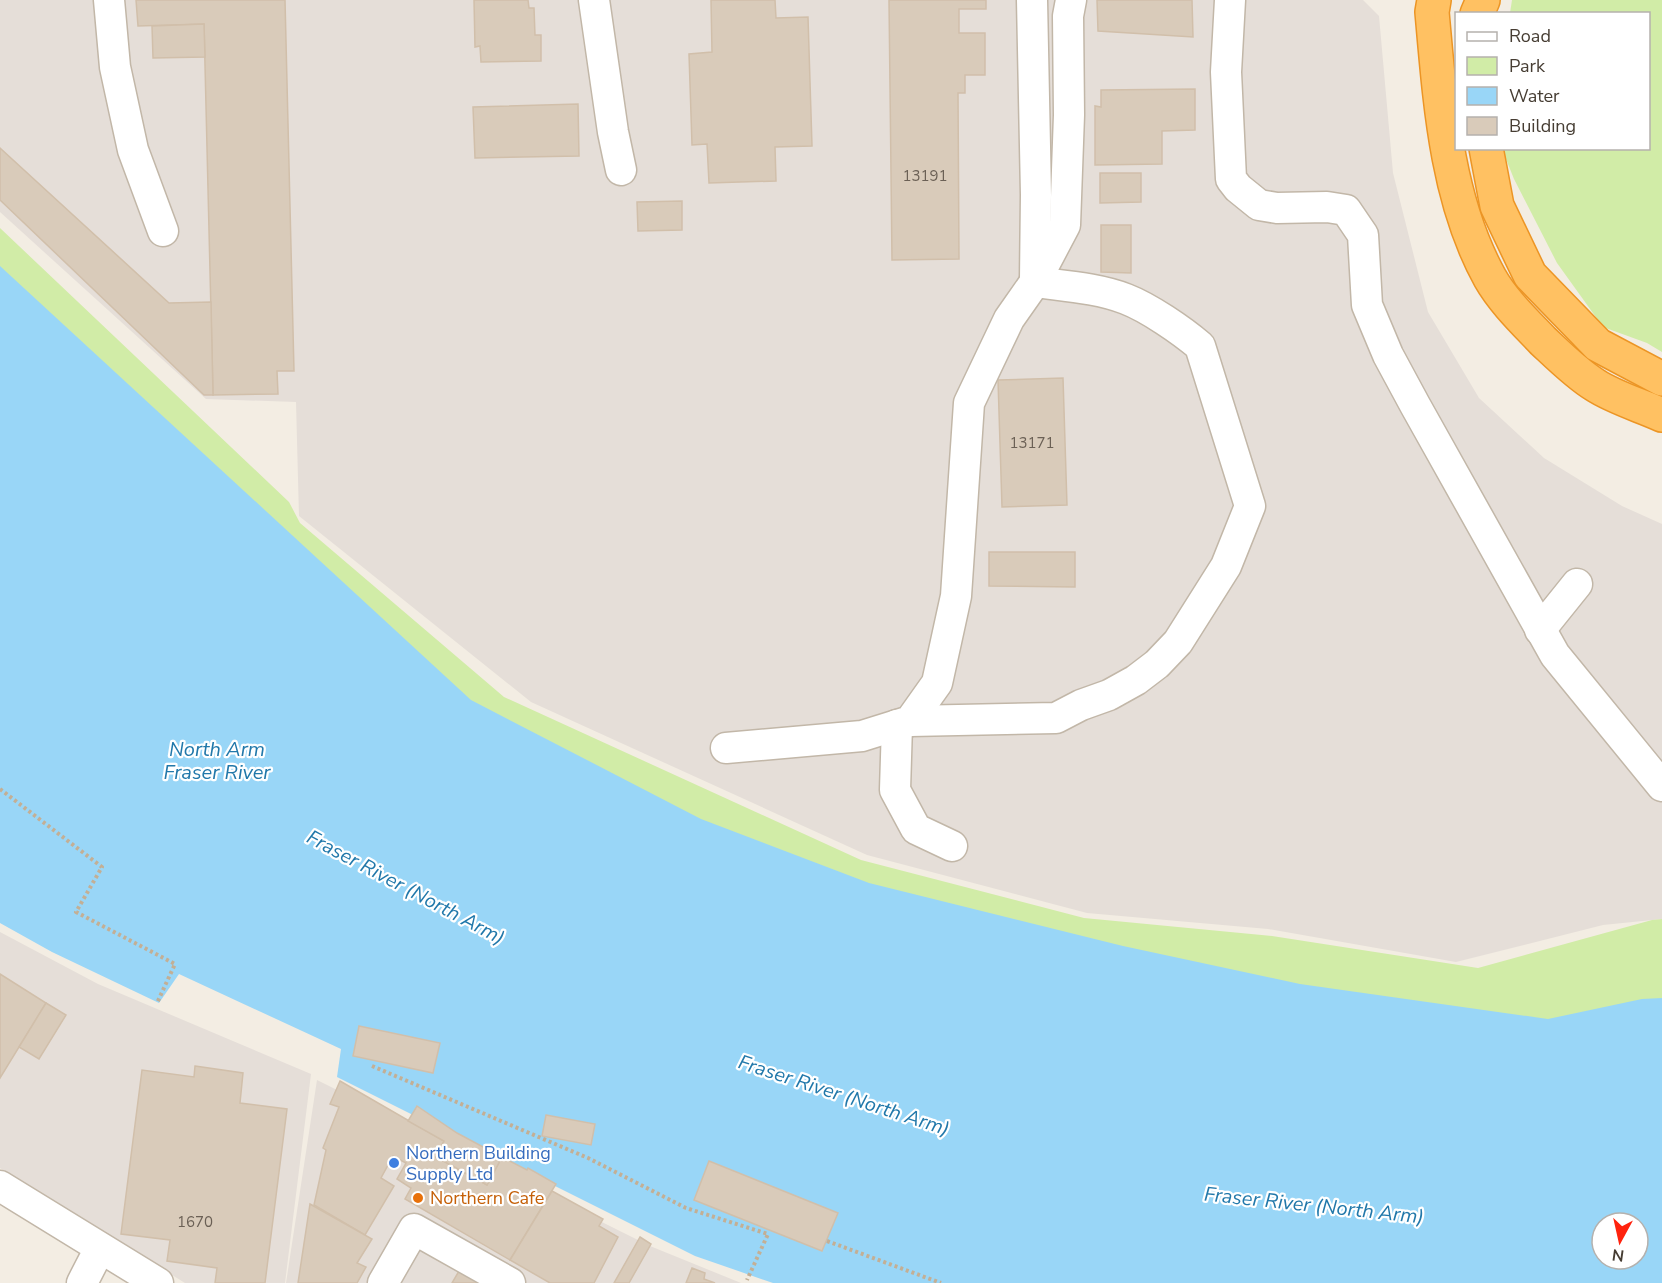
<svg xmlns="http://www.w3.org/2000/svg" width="1662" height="1283" viewBox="0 0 1662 1283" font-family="'Nunito Sans',sans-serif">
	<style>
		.industrial { fill: #e5ded8 }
		.green { fill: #d1eca7 }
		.water { fill: #99d6f7; fill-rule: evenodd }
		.building { fill: #d9cbba; stroke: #d1bfaa; stroke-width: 1.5 }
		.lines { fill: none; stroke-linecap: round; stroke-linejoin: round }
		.minor-casing { stroke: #c2b7a8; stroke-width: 33 }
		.highway-casing { stroke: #ec9525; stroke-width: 36 }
		.path { stroke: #c3af95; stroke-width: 4; stroke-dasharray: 3 3; stroke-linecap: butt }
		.minor { stroke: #fff; stroke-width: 30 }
		.highway { stroke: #ffc162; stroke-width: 33 }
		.shop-dot { fill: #3f7fe0; stroke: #fff; stroke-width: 2 }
		.food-dot { fill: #e8710a; stroke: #fff; stroke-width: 2 }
		.labels { text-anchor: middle; stroke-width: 4.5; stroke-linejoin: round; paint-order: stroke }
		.number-label { font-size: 15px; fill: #6b6055 }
		.shop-label { font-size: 18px; fill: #366cbe; stroke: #fff; text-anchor: start }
		.food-label { font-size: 18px; fill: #c56008; stroke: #fff; text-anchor: start }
		.water-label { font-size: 20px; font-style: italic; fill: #2178aa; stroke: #fff }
	</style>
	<rect width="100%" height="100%" fill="#f3ede3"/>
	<!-- industrial -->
	<g class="industrial">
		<polygon points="0,0 1363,0 1379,16 1393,173 1428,312 1479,398 1544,458 1622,506 1662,524 1662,919 1603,925 1456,962 1268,929 1087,913 867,855 531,702 299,516 296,402 206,399 0,212"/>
		<polygon points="0,932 98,984 311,1074 285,1283 185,1283 0,1168"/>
		<polygon points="317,1080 650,1246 741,1283 286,1283"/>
	</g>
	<!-- green -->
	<g class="green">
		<polygon points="1512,0 1662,0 1662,352 1647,343 1603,327 1557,263 1514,179 1502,149 1648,148 1648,14 1510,13"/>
		<polygon points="0,228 289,502 300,523 504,697 861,860 1084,918 1272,936 1478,968 1652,920 1662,919 1662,1059 1389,1045 596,809 0,390"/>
	</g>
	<!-- water -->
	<path class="water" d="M0 266 471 700 701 819 869 883 1123 946 1300 984 1548 1019 1642 999 1662 998V1283H773L695 1256 337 1077 341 1049 179 974 159 1003 52 952 0 923ZM1602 1223H1638V1259H1602Z"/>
	<!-- building -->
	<g class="building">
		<polygon points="136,0 285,0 294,371 277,371 278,394 213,395 204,24 138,26"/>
		<polygon points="474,0 528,0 529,8 534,8 535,35 541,35 541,61 481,62 480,46 475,47"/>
		<polygon points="711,0 775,0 776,18 808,17 812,146 775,147 776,181 709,183 707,144 692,145 689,54 712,52"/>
		<polygon points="889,0 986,0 986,9 959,9 959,33 985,33 985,75 965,75 965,93 958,93 959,259 892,260"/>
		<polygon points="1097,0 1192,0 1193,37 1098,31"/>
		<polygon points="204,24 205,57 153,58 152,26"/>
		<polygon points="1195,89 1195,130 1162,131 1162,164 1095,165 1095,106 1101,107 1101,90"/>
		<polygon points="578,104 579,156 475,158 473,107"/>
		<polygon points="0,148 169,303 211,302 213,395 204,395 0,200"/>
		<polygon points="1100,173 1141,173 1141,202 1100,203"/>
		<polygon points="682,201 682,230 638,231 637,202"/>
		<polygon points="1101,225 1131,225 1131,273 1101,272"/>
		<polygon points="1063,378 1067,505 1002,507 998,380"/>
		<polygon points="989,552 1075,552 1075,587 989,586"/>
		<polygon points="0,974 46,1003 0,1078"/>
		<polygon points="46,1003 66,1015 39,1059 19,1047"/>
		<polygon points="359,1026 440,1043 433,1073 353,1056"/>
		<polygon points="195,1066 243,1073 240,1103 287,1109 265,1283 215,1283 217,1268 167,1261 170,1240 121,1234 142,1070 194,1077"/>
		<polygon points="340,1081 444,1141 436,1157 487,1185 502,1157 527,1170 528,1168 556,1184 510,1260 405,1199 411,1188 397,1179 406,1163 393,1156 381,1178 394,1186 365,1235 314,1205 326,1150 323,1148 339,1107 330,1104"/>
		<polygon points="417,1106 457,1133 502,1157 487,1185 436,1157 444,1141 408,1121"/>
		<polygon points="546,1115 595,1124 591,1145 542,1136"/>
		<polygon points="709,1161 838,1213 822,1251 694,1200"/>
		<polygon points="552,1191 603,1219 599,1226 618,1237 594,1283 550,1283 510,1260"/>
		<polygon points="310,1204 372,1239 357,1263 366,1267 357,1283 298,1283"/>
		<polygon points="640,1237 651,1244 629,1283 614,1283"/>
		<polygon points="692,1268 705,1273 704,1279 715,1283 686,1283"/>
		<polygon points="459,1271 479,1283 452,1283"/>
	</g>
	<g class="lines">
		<defs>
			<g id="minor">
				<polyline points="109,0 115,67 133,150 163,231"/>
				<polyline points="594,0 613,132 621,170"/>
				<polyline points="1032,0 1036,195 1035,279"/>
				<polyline points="1230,0 1226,72 1231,179 1238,188 1259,205 1277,208 1327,207 1346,210 1363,235 1367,305 1388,355 1415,405 1555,655 1662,786"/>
				<polyline points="1540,630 1577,584"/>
				<path d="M910 721 1056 718 1081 705 1109 695 1136 680 1157 664 1178 642 1226 566 1250 506 1200 346C1181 330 1149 308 1126 299 1098 288 1064 286 1035 282"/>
				<polyline points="897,725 895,790 916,829 952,846"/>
				<polyline points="726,748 862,736 910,721 937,683 956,596 969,403 1009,319 1035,282 1065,225 1069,115 1068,16 1071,0"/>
				<polyline points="0,1186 158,1283"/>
				<polyline points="82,1283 100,1248"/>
				<polyline points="383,1283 414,1229 510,1283"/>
			</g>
			<g id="highway">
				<path d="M1434 0 1432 12C1440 101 1446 199 1490 278 1503 301 1525 322 1543 341 1559 356 1577 374 1595 385 1615 398 1640 405 1662 415"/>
				<polyline points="1477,14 1483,0"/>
				<polyline points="1486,148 1497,206 1530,275 1598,345 1662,379"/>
			</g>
		</defs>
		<!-- minor casing -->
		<use href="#minor" class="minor-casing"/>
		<!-- highway casing -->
		<use href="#highway" class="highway-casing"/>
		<!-- path -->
		<g class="path">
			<polyline points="0,789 102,867 76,912 175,964 157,1003"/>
			<polyline points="372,1066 588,1158 686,1208 768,1234 747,1280"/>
			<polyline points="827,1241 941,1283"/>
		</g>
		<!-- minor -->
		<use href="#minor" class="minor"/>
		<!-- highway -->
		<use href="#highway" class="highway"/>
	</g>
	<!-- markers -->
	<circle class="shop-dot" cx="394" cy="1163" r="6"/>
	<circle class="food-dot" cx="418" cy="1198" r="6"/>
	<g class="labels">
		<!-- number labels -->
		<g class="number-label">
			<text x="925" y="181">13191</text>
			<text x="1032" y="448">13171</text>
			<text x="195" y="1227">1670</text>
		</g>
		<!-- shop labels -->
		<g class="shop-label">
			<text x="406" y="1159">Northern Building<tspan x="406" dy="21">Supply Ltd</tspan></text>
		</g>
		<!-- food labels -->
		<g class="food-label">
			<text x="430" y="1204">Northern Cafe</text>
		</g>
		<!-- water labels -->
		<g class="water-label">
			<text x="217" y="756">North Arm<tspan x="217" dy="23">Fraser River</tspan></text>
			<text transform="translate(406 887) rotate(28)" y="7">Fraser River (North Arm)</text>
			<text transform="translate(844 1095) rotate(18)" y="7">Fraser River (North Arm)</text>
			<text transform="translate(1314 1205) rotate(6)" y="7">Fraser River (North Arm)</text>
		</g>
	</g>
	<!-- legend -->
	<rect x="1455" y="12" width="195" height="138" fill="#ffffff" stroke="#b5b1ad" stroke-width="1.5"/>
	<rect x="1467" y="32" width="30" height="9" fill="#ffffff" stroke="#b5b1ad" stroke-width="1.5"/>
	<text x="1509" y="42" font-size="18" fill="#463d33">Road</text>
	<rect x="1467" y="57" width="30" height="18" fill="#d1eca7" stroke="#b5b1ad" stroke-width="1.5"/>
	<text x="1509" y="72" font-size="18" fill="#463d33">Park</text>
	<rect x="1467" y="87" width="30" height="18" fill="#99d6f7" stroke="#b5b1ad" stroke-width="1.5"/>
	<text x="1509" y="102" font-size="18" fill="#463d33">Water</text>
	<rect x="1467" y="117" width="30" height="18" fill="#d9cbba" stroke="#b5b1ad" stroke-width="1.5"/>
	<text x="1509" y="132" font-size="18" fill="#463d33">Building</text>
	<!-- north arrow -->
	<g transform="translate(1620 1241) rotate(188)"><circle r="28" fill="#ffffff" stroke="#b5b1ad" stroke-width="1.5"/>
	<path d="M0-4.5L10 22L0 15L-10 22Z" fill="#ff230e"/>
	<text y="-9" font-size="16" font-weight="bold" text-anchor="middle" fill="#463d33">N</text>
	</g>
</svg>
